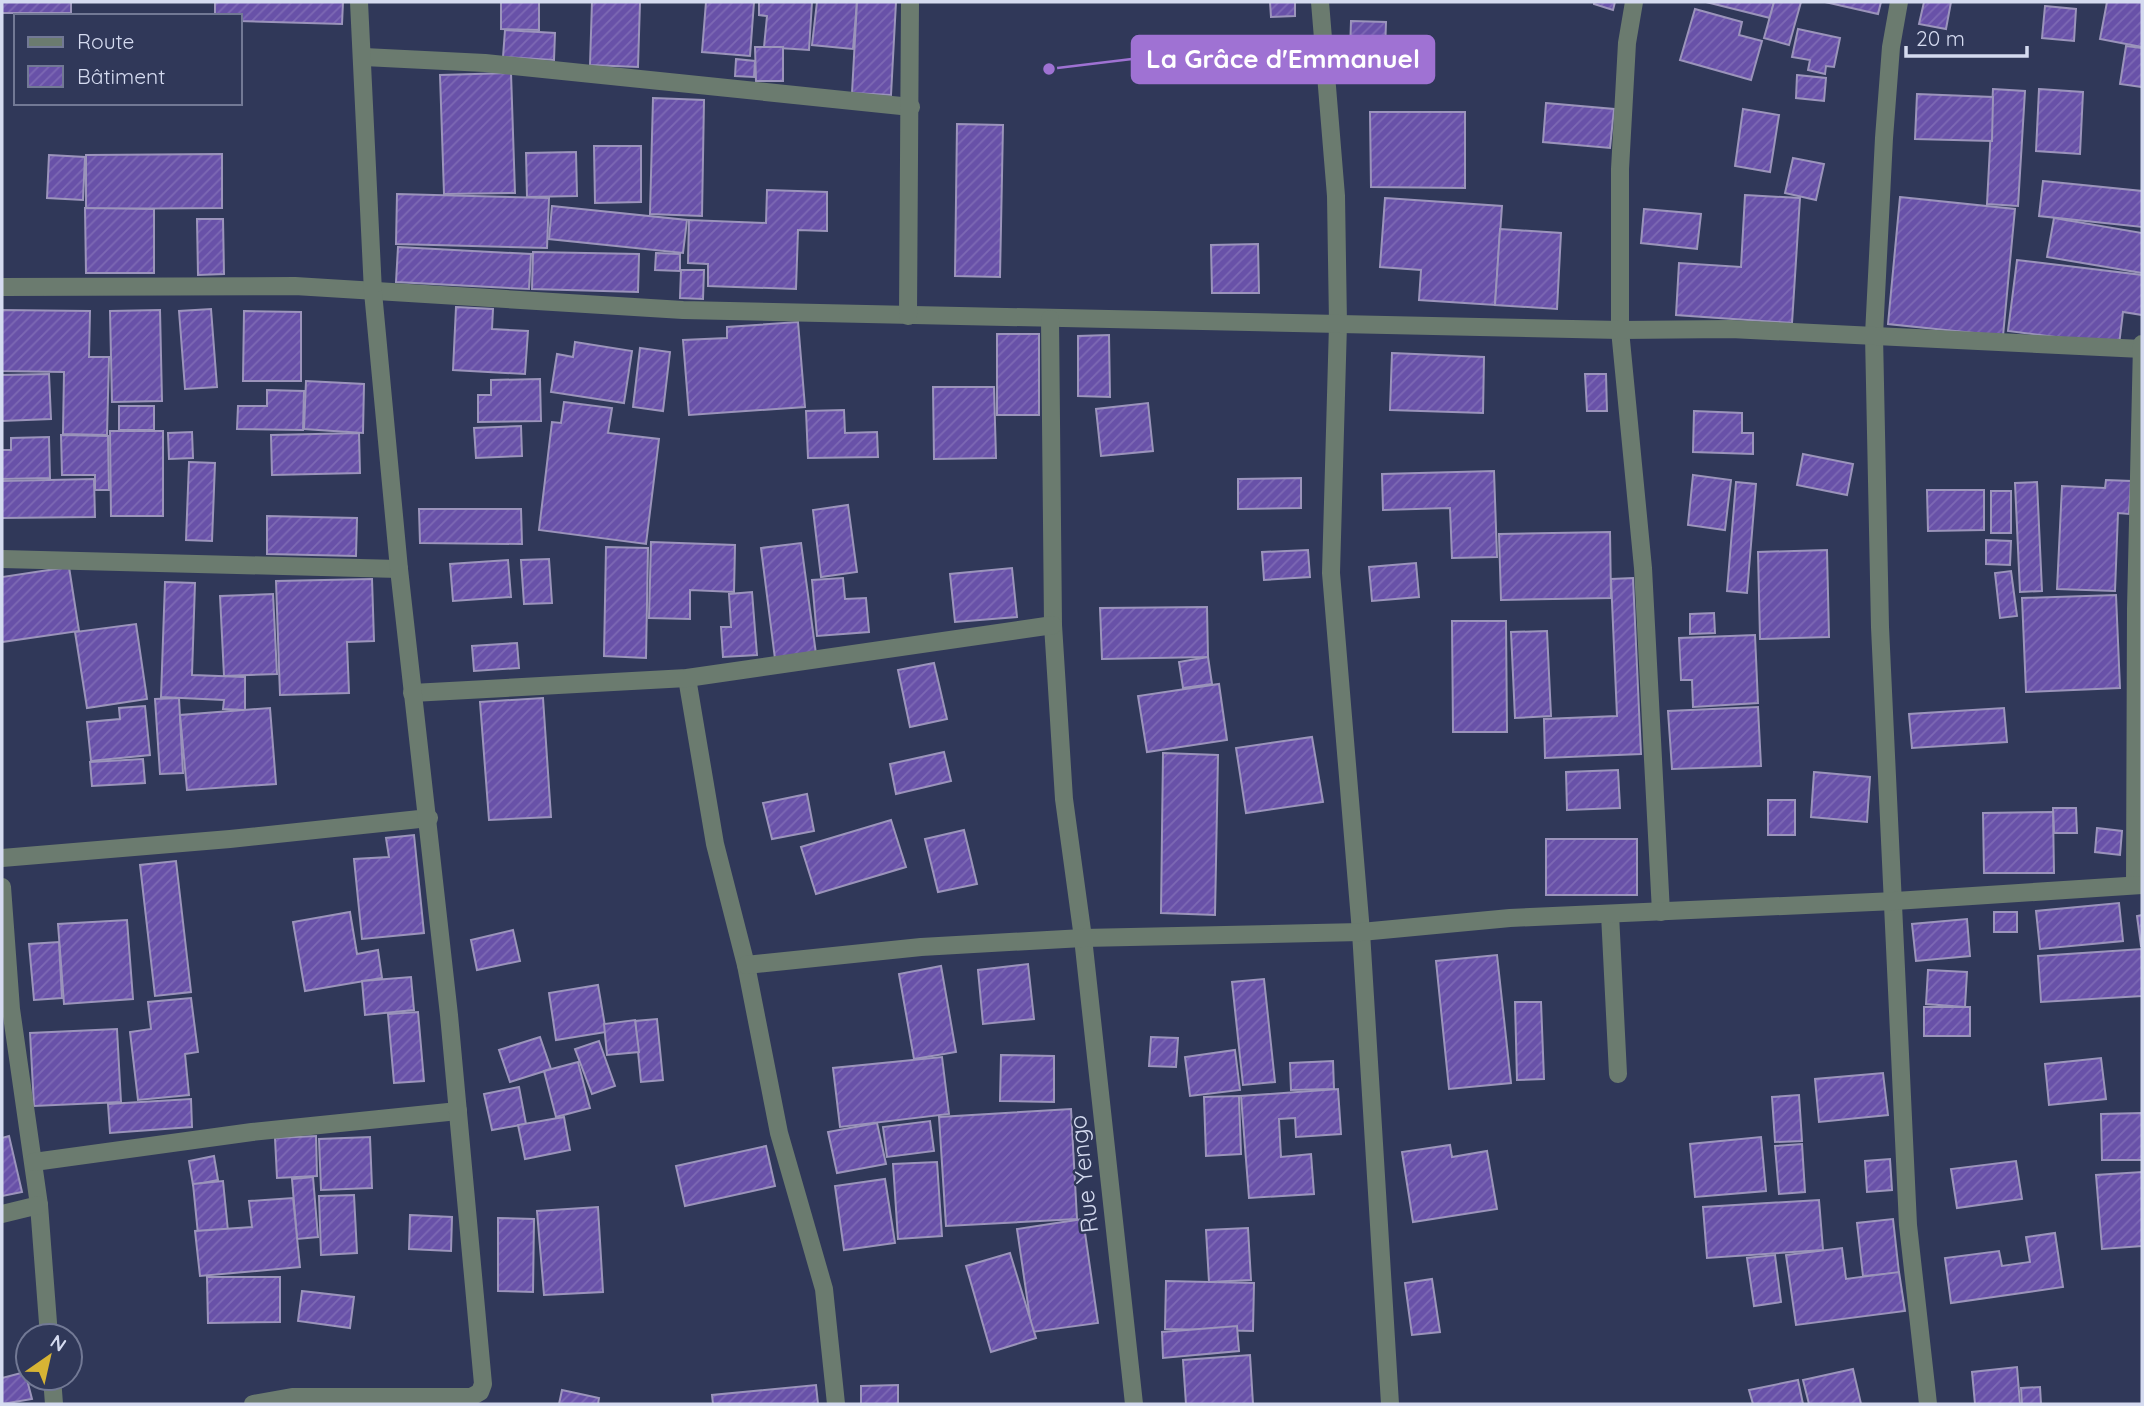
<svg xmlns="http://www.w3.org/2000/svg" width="2144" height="1406" viewBox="0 0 2144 1406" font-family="Quicksand,sans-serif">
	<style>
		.building { fill: url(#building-hatch); stroke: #9b94bb; stroke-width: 2 }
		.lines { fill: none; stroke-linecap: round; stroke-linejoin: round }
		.minor { stroke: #6b7b6f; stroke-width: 18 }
		.labels { text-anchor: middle; stroke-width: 5; stroke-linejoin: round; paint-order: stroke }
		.street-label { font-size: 24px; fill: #d5dbf0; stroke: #303859 }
		.leader { fill: none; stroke: #9f72d3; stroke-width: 2.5 }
		.callout-dot { fill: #9f72d3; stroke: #303859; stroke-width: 2.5 }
		.callout { fill: #9f72d3; stroke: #9f72d3; stroke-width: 2.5 }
		.callout-label { font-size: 26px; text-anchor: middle; font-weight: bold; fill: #fff }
	</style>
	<defs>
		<pattern id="building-hatch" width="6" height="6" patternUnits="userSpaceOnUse" patternTransform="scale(1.75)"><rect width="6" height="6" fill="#6851a8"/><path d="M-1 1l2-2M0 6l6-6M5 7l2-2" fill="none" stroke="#7d69b4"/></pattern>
	</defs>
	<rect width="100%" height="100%" fill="#303859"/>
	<!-- building -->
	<g class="building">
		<rect x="2" y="2" width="69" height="11"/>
		<polygon points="215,2 343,2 342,24 240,21 240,16 215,16"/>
		<polygon points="501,2 539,2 539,30 501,29"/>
		<polygon points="592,2 640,2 638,67 590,65"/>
		<polygon points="706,2 754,2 750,56 702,52"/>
		<polygon points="759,2 812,2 809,50 764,47 767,16 759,15"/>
		<polygon points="817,2 857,2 853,49 812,45"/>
		<polygon points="857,2 896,2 891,95 852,93"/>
		<polygon points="1270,2 1295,2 1295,16 1271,17"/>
		<polygon points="1594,2 1615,2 1613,10 1594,4"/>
		<polygon points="1706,2 1774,2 1770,18"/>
		<polygon points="1774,2 1801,2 1789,45 1764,38"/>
		<polygon points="1825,2 1881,2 1878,14"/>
		<polygon points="1924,2 1951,2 1946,29 1919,24"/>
		<polygon points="2107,2 2142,2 2142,47 2100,39"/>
		<polygon points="2045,6 2076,9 2074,41 2042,38"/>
		<polygon points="1695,9 1742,22 1739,35 1762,41 1751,80 1680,60"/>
		<polygon points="1351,21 1386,22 1384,83 1349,83"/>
		<polygon points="1798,29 1840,38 1834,67 1826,66 1825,74 1808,70 1810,60 1792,57"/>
		<polygon points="505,30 555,33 554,60 503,57"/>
		<polygon points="2126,46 2142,48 2142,87 2120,84"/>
		<polygon points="755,47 783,47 783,81 756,81"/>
		<polygon points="736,59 755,61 754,77 735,76"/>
		<polygon points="511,73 515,193 444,194 440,75"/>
		<polygon points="1797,75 1826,78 1824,101 1796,98"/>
		<polygon points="1993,89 2025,91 2018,206 1987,204"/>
		<polygon points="2039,89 2083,92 2080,154 2036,151"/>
		<polygon points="1917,94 1993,97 1992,141 1915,139"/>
		<polygon points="653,98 704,100 702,216 650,214"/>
		<polygon points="1546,103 1614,109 1610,148 1543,142"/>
		<polygon points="1743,109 1779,115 1770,172 1735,166"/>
		<polygon points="1370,112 1465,112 1465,188 1371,187"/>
		<polygon points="957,124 1003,125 1000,277 955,276"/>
		<polygon points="594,146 641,146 641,202 595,203"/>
		<polygon points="576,152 577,196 527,197 526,153"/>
		<polygon points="222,154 222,208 86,209 86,155"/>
		<polygon points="49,155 85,157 83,200 47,198"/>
		<polygon points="1793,158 1824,164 1816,200 1785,193"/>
		<polygon points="2043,181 2142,191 2142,227 2039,216"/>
		<polygon points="767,190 827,192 827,231 798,230 796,289 708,286 708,264 688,263 689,220 766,223"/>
		<polygon points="397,194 549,198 547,248 396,244"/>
		<polygon points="1745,195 1800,198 1792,323 1676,315 1679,263 1741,267"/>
		<polygon points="1900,197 2015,209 2003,336 1888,324"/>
		<polygon points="1385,198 1502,206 1495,305 1419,300 1421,270 1380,267"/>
		<polygon points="552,206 687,220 683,253 549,239"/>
		<polygon points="85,208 154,209 154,273 86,273"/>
		<polygon points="1644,209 1701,214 1697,249 1641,243"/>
		<polygon points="2054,218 2142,233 2142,273 2047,257"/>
		<polygon points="197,219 223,219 224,274 198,275"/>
		<polygon points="1500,229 1561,233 1557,309 1495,305"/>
		<polygon points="1258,244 1259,293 1212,293 1211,245"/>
		<polygon points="398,247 531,254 529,289 396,282"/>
		<polygon points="533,252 639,254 638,292 532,289"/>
		<polygon points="656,253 680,254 680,271 655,270"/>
		<polygon points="2017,260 2142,275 2142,315 2123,312 2119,345 2008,331"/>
		<polygon points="681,270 704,270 703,299 680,298"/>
		<polygon points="456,307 493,309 492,329 528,331 525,374 453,370"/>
		<polygon points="211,309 217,387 185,389 179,311"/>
		<polygon points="2,310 90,311 89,357 109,357 107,435 63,434 64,372 2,371"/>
		<polygon points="160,310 162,401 112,402 110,311"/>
		<polygon points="244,311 301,312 301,381 243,381"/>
		<polygon points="798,322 805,407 689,415 683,340 727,338 727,327"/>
		<rect x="997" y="334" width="42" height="81"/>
		<polygon points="1109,335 1110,397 1078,396 1078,336"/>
		<polygon points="575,342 632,351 624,403 551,392 557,354 573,357"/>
		<polygon points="640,348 670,352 663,411 633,407"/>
		<polygon points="1392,353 1484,357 1483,413 1390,410"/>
		<polygon points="49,374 51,419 2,421 2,375"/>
		<polygon points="1585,374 1606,374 1607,411 1587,411"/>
		<polygon points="540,379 541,421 478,422 478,395 491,395 491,380"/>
		<polygon points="306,381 364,384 363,433 304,429"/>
		<polygon points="933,387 994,387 996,458 934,459"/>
		<polygon points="267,390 304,391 303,430 237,429 238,406 267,406"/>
		<polygon points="564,402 612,408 608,433 659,439 646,544 539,530 552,422 561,423"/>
		<polygon points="1148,403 1153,451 1101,456 1096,409"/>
		<rect x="119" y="406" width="35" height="24"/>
		<polygon points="844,410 845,433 877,432 878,457 808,458 806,411"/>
		<polygon points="1694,411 1742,413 1742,433 1753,433 1753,454 1693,452"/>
		<polygon points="521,426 522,456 476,458 474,428"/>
		<polygon points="110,431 163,431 163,516 111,516"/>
		<polygon points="192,432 193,458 169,459 168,433"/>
		<polygon points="359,433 360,473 272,475 271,435"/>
		<polygon points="61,435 108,436 109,490 95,490 95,475 62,475"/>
		<polygon points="49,437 50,478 2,479 2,450 11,450 11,438"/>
		<polygon points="1803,454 1853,464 1847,495 1797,485"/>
		<polygon points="189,462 215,463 212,541 186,540"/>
		<polygon points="1494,471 1497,557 1452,558 1450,508 1383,510 1382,474"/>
		<polygon points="1693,475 1731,480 1725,530 1688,525"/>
		<polygon points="1301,478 1301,508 1238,509 1238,479"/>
		<polygon points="94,479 95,517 2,518 2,481"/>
		<polygon points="2106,480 2131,481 2129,514 2118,513 2115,591 2057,589 2062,486 2105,488"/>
		<polygon points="1736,482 1756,484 1747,593 1727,591"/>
		<polygon points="2037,482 2042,591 2020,592 2015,483"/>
		<polygon points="1927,490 1984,490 1984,530 1928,531"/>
		<rect x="1991" y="491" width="20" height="42"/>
		<polygon points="848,505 857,572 821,577 813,510"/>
		<polygon points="419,509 521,509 522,544 420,543"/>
		<polygon points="267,516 357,518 356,556 267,554"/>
		<polygon points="1610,532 1611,598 1501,600 1499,534"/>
		<polygon points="1986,540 2011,541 2010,565 1986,564"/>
		<polygon points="651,542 735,545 734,592 690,590 690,619 649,618"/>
		<polygon points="801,543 816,654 775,659 761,548"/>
		<polygon points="606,547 648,548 646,658 604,656"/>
		<polygon points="1308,550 1310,577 1264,580 1262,552"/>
		<polygon points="1827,550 1829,637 1760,639 1758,552"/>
		<polygon points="549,559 552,603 524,604 521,560"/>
		<polygon points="508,560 511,597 453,601 450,564"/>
		<polygon points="1416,563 1419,597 1372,601 1369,567"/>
		<polygon points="69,567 79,631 2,642 2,577"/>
		<polygon points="1012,568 1017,617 955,622 950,574"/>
		<polygon points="2011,571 2017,616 2000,618 1995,573"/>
		<polygon points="843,578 845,599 866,598 869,632 817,636 812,580"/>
		<polygon points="1633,578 1641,754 1545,758 1544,719 1617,716 1611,579"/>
		<polygon points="372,579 374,641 347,642 349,693 280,695 276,581"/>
		<polygon points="165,582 195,583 192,675 245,677 245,710 223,709 224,700 161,697"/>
		<polygon points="752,592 757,655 723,657 721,627 731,627 729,594"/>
		<polygon points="273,594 277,674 224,676 220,596"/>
		<polygon points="2116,595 2120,688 2026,692 2022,598"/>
		<polygon points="1207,607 1208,657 1102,659 1100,608"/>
		<polygon points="1714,613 1715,633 1690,634 1690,614"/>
		<polygon points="1452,621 1506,621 1507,732 1453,732"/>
		<polygon points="136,624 147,699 87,708 75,632"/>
		<polygon points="1547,631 1551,716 1515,718 1511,632"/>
		<polygon points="1755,635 1758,703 1693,707 1692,680 1681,680 1679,638"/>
		<polygon points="517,643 519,668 474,671 472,646"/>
		<polygon points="1208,657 1212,684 1183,688 1179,662"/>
		<polygon points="934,663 947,719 910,727 898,670"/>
		<polygon points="1219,684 1227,740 1147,752 1138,696"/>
		<polygon points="179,698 183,773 160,774 155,699"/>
		<polygon points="543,698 551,817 489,820 480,702"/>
		<polygon points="145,706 150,755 91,761 87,722 120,719 119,708"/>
		<polygon points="1758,707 1761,766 1672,769 1668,711"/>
		<polygon points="270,708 276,784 187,790 180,715"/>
		<polygon points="2004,708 2007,742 1912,748 1909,714"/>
		<polygon points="1312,737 1323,802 1246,813 1236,748"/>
		<polygon points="944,752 951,781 896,794 890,764"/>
		<polygon points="1163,753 1218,755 1215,915 1161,913"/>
		<polygon points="143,759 145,783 92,786 90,762"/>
		<polygon points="1618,770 1620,808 1567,810 1566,772"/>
		<polygon points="1814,772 1870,777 1867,822 1811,817"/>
		<polygon points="807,794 814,831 772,839 763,803"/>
		<rect x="1768" y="800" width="27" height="35"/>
		<polygon points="2053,808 2076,808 2077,833 2054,833"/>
		<polygon points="2053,812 2054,873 1984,873 1983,813"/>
		<polygon points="891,820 906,867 816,894 801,847"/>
		<polygon points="2097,828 2122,831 2120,855 2095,852"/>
		<polygon points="964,830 977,884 938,892 925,839"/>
		<polygon points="414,835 424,933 362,939 354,859 389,857 386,838"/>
		<rect x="1546" y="839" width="91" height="56"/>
		<polygon points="176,861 191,992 155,996 140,865"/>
		<polygon points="2119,903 2123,941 2040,949 2036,911"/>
		<polygon points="350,912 357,954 378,950 382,978 305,991 293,922"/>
		<rect x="1994" y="912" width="23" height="20"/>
		<polygon points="2142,915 2142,946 2141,946 2137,916"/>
		<polygon points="1967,919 1970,956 1916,961 1912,924"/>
		<polygon points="127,920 133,999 64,1004 58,924"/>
		<polygon points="513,930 520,961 477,970 471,940"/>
		<polygon points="59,942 62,998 34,1000 29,944"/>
		<polygon points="2142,949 2142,996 2041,1002 2038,956"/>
		<polygon points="1497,955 1511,1083 1449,1089 1436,961"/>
		<polygon points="1028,964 1034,1019 983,1024 978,970"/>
		<polygon points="941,966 956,1052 914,1059 899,974"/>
		<polygon points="1928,970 1967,972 1965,1007 1926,1004"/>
		<polygon points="411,977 414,1010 365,1015 362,981"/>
		<polygon points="1264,979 1275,1082 1243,1085 1232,982"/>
		<polygon points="598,985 606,1032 556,1040 549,993"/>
		<polygon points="191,998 198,1052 185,1054 189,1095 138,1100 130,1032 151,1029 148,1002"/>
		<polygon points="1515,1002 1541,1002 1544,1079 1517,1080"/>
		<rect x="1924" y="1007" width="46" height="29"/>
		<polygon points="418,1012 424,1081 394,1083 388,1014"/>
		<polygon points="657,1019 663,1080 641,1082 635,1021"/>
		<polygon points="635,1020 639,1052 607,1055 604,1024"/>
		<polygon points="117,1029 121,1102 34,1106 30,1033"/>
		<polygon points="540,1037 551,1069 510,1082 499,1050"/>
		<polygon points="1151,1037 1178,1038 1176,1067 1149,1066"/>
		<polygon points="599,1041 615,1086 592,1094 575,1049"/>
		<polygon points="1235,1050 1240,1090 1190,1096 1185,1057"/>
		<polygon points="1001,1055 1054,1056 1054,1102 1000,1101"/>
		<polygon points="942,1057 949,1114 840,1127 833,1068"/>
		<polygon points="2101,1058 2106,1099 2049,1105 2045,1064"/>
		<polygon points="1333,1061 1334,1089 1291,1090 1290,1063"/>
		<polygon points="578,1062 590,1108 556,1117 544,1071"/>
		<polygon points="1883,1073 1888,1115 1819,1122 1815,1079"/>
		<polygon points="519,1087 526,1124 492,1130 484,1094"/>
		<polygon points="1338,1089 1341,1134 1296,1137 1295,1118 1279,1119 1281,1157 1311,1154 1314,1194 1249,1198 1241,1096"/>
		<polygon points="1799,1095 1802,1141 1775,1142 1772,1097"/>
		<polygon points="1239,1096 1241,1154 1206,1156 1204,1097"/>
		<polygon points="191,1099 192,1127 110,1133 108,1104"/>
		<polygon points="1071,1109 1077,1219 946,1226 939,1117"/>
		<polygon points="2142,1113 2142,1160 2102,1160 2101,1114"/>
		<polygon points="564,1117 570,1150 525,1159 518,1125"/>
		<polygon points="930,1121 934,1151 887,1157 883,1127"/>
		<polygon points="877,1123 886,1164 837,1173 828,1132"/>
		<polygon points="9,1136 22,1192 2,1196 2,1138"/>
		<polygon points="316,1136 317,1176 277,1178 275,1138"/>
		<polygon points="370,1137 372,1188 321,1190 319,1139"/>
		<polygon points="1761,1137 1766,1191 1695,1197 1690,1144"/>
		<polygon points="1802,1144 1805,1192 1779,1194 1775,1146"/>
		<polygon points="1450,1145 1452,1157 1487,1151 1497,1209 1413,1222 1402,1152"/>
		<polygon points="766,1146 775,1186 685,1206 676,1166"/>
		<polygon points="214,1156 218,1180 193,1185 189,1161"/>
		<polygon points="1890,1159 1892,1190 1867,1192 1865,1161"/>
		<polygon points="2016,1161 2022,1199 1957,1208 1951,1169"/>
		<polygon points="937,1162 942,1236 898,1239 893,1164"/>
		<polygon points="2142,1172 2142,1246 2102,1249 2096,1175"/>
		<polygon points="313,1177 318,1237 297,1239 292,1179"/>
		<polygon points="885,1179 895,1243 844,1250 835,1186"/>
		<polygon points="223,1181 228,1231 198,1234 193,1184"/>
		<polygon points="354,1195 357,1253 321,1255 319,1196"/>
		<polygon points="293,1198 300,1267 200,1276 195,1231 252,1227 249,1201"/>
		<polygon points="1819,1200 1823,1250 1707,1258 1703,1207"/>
		<polygon points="598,1207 603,1292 544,1295 537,1211"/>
		<polygon points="410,1215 452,1217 451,1251 409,1249"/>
		<polygon points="498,1218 534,1219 533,1292 498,1291"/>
		<polygon points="1083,1219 1098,1323 1032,1332 1017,1229"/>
		<polygon points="1893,1219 1899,1273 1863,1276 1857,1223"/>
		<polygon points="1248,1228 1251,1280 1209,1282 1206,1230"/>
		<polygon points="2055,1233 2063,1287 1951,1303 1945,1258 1999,1251 2002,1266 2030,1262 2026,1237"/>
		<polygon points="1842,1248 1846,1279 1899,1272 1905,1311 1796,1325 1786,1255"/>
		<polygon points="1010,1253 1036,1338 991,1352 966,1266"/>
		<polygon points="1775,1255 1781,1302 1754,1306 1747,1258"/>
		<polygon points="207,1277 280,1277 280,1322 208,1323"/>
		<polygon points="1432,1279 1440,1332 1412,1335 1405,1283"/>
		<polygon points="1166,1281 1254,1283 1253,1331 1165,1329"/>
		<polygon points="302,1291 354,1297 350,1328 298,1321"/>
		<polygon points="1237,1326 1239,1351 1163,1358 1162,1332"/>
		<polygon points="1250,1355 1253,1404 1186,1404 1183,1360"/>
		<polygon points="2017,1367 2020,1404 1975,1404 1972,1372"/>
		<polygon points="1853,1369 1861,1404 1809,1404 1803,1380"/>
		<polygon points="25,1372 32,1399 2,1404 2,1378"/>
		<polygon points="1798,1380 1803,1404 1753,1404 1749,1390"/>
		<polygon points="816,1385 818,1404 713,1404 712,1395"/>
		<polygon points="898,1385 898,1404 861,1404 861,1386"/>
		<polygon points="2040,1387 2041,1404 2022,1404 2021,1388"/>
		<polygon points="562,1390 599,1398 598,1404 559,1404"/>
	</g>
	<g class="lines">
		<!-- minor -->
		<g class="minor">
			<polyline points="1320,2 1336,196 1338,324 1331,573 1361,932 1390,1404"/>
			<polyline points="1634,2 1627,43 1620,169 1620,330 1643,568 1661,912"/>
			<polyline points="1899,2 1891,47 1884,138 1874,335 1880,627 1908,1225 1928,1404"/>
			<polyline points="364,57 485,63 911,107"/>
			<polyline points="2,287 295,286 683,310 1620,330 1731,329 2142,349"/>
			<polyline points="908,316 910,2"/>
			<polyline points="1050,319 1053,625 1064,799 1083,938 1134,1404"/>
			<polyline points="2,559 399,569"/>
			<polyline points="687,678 715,844 746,965 779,1133 824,1289 836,1404"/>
			<polyline points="412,693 687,678 1053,625"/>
			<polyline points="2,858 230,839 429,818"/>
			<polyline points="2135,885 2136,609 2142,344"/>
			<polyline points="2,887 11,1009 39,1205 49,1336"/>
			<polyline points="1610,914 1618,1074"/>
			<polyline points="746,965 921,947 1083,938 1361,932 1510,918 1895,901 2142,885"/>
			<polyline points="34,1162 252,1132 458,1111"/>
			<polyline points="2,1214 39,1205"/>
			<polyline points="52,1378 54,1404"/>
			<polyline points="253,1404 292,1397 471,1397 480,1392 483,1384 449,1015 399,569 373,292 359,2"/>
		</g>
	</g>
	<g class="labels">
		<!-- street labels -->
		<g class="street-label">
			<text transform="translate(1084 1174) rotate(-96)" y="8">Rue Yengo</text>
		</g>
	</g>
	<!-- callouts -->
	<path class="leader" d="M1049 69L1132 59"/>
	<circle class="callout-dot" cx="1049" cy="69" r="7"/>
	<rect class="callout" x="1132" y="36" width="302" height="47" rx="7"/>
	<g class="callout-label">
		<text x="1283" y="68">La Grâce d'Emmanuel</text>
	</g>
	<!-- border -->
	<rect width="2144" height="1406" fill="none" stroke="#d5dbf0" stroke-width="7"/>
	<!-- legend -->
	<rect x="14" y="14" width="228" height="91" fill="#303859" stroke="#727995" stroke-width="2"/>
	<rect x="28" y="37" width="35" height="10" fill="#6b7b6f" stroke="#727995" stroke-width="2"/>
	<text x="77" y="49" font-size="21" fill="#d5dbf0">Route</text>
	<rect x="28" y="66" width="35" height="21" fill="url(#building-hatch)" stroke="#727995" stroke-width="2"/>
	<text x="77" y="84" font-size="21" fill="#d5dbf0">Bâtiment</text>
	<!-- north arrow -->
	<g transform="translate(49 1357) rotate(34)"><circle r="33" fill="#303859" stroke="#727995" stroke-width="2"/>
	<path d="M0-5L12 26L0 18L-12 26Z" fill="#d7b434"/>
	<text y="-10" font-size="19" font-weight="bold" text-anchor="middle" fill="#d5dbf0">N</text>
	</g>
	<!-- scale -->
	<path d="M1906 46v10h121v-10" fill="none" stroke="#d5dbf0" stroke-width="3.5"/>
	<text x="1916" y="46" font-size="21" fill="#d5dbf0" stroke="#303859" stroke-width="5" paint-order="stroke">20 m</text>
</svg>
